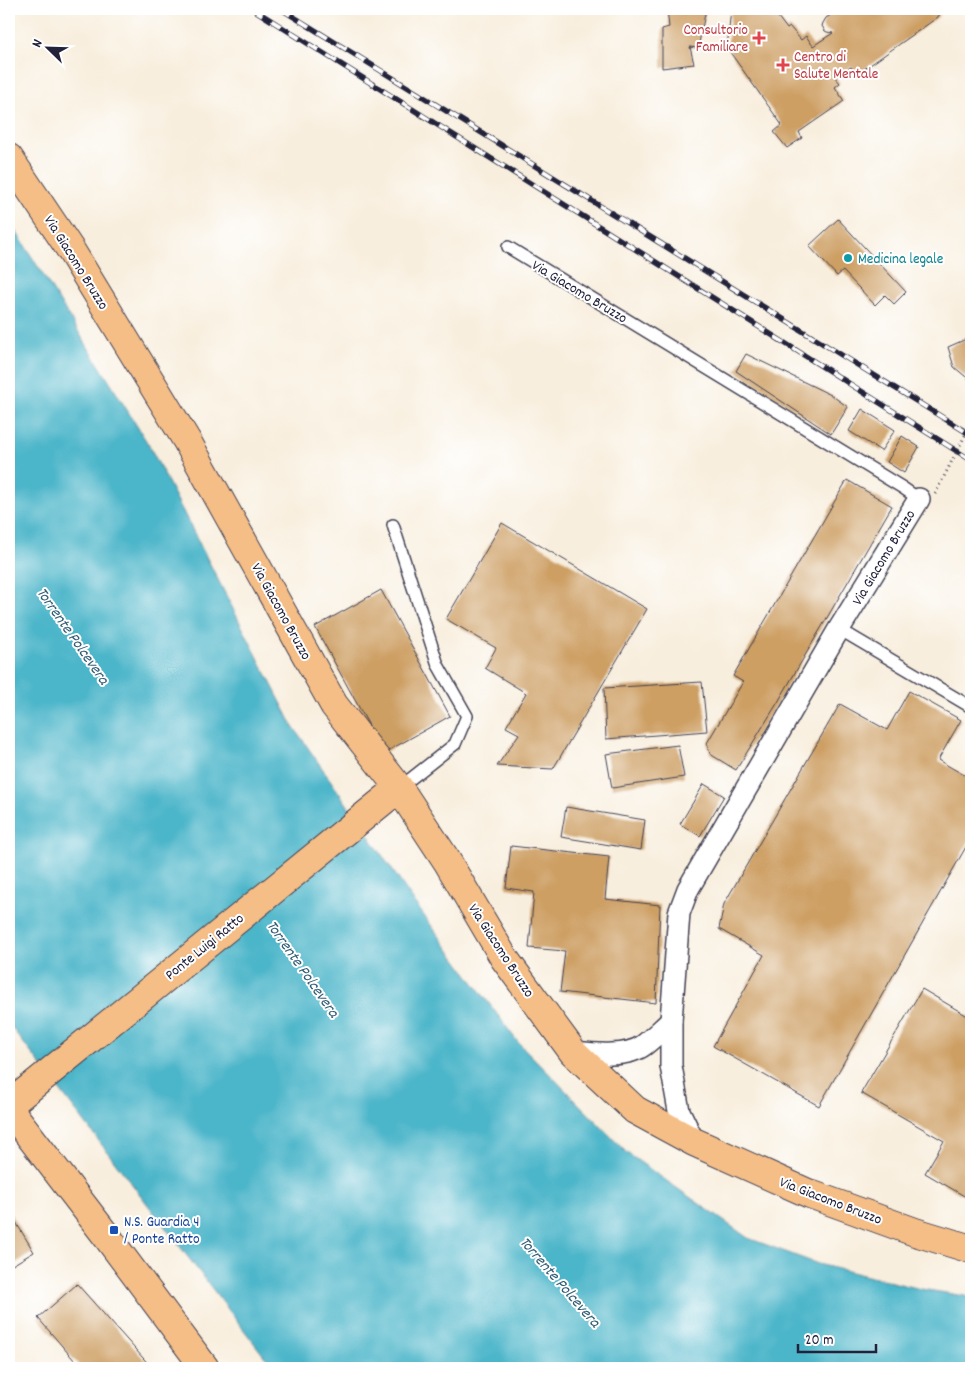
<svg xmlns="http://www.w3.org/2000/svg" width="980" height="1377" viewBox="0 0 980 1377" font-family="Dekko,sans-serif">
	<style>
		.water { fill: #4bb5c9; stroke: #366c82 }
		.building { fill: #cd9f63 }
		.lines { fill: none; stroke-linecap: round; stroke-linejoin: round }
		.lane-casing { stroke: #424153; stroke-width: 14 }
		.street-casing { stroke: #424153; stroke-width: 24 }
		.primary-casing { stroke: #424153; stroke-width: 30 }
		.lane { stroke: #fff; stroke-width: 11 }
		.street { stroke: #fff; stroke-width: 21 }
		.primary { stroke: #f6be87; stroke-width: 28 }
		.rail-casing { stroke: #22223b; stroke-width: 5.5 }
		.rail { stroke: #fff; stroke-width: 4; stroke-dasharray: 11; stroke-linecap: butt }
		.path-bridge { stroke: #424153; stroke-width: 3; stroke-dasharray: 1 4; stroke-linecap: butt }
		.health-dot { fill: #e0444e; stroke: #fff; stroke-width: 2 }
		.culture-dot { fill: #0f9aa8; stroke: #fff; stroke-width: 2 }
		.transit-dot { fill: #1a4fb4; stroke: #fff; stroke-width: 2 }
		.labels { text-anchor: middle; stroke-width: 4; stroke-linejoin: round; paint-order: stroke }
		.health-label { font-size: 15px; fill: #be3a42; stroke: #fff; text-anchor: end }
		.culture-label { font-size: 15px; fill: #0d838f; stroke: #fff; text-anchor: start }
		.street-label { font-size: 15px; fill: #22223b; stroke: #fff }
		.transit-label { font-size: 15px; fill: #164399; stroke: #fff; text-anchor: start }
		.water-label { font-size: 16px; font-style: italic; fill: #325d74; stroke: #fff }
	</style>
	<rect width="100%" height="100%" fill="#fff"/>
	<filter id="ink" filterUnits="userSpaceOnUse"><feTurbulence type="fractalNoise" baseFrequency=".02" numOctaves="2"/><feDisplacementMap in="SourceGraphic" scale="10" xChannelSelector="R" yChannelSelector="G"/><feConvolveMatrix kernelMatrix="1 2 1 2 8 2 1 2 1" color-interpolation-filters="sRGB"/></filter>
	<filter id="wash" filterUnits="userSpaceOnUse"><feTurbulence type="fractalNoise" baseFrequency=".0096" numOctaves="4" result="noise"/><feDisplacementMap in="SourceGraphic" scale="20" xChannelSelector="R" yChannelSelector="G"/><feGaussianBlur stdDeviation="1.12" result="paint"/><feColorMatrix in="noise" values="0 0 0 0 0 0 0 0 0 0 0 0 0 0 0 0 0 1.4 0 .05"/><feComposite in="paint" operator="in"/></filter>
	<g filter="url(#wash)">
		<rect width="100%" height="100%" fill="#f8eedd"/>
		<!-- water -->
		<polygon class="water" points="9,220 150,447 293,726 422,913 517,1041 627,1153 748,1238 818,1264 921,1289 971,1297 971,1368 275,1368 264,1356 9,1024"/>
		<g id="blocks">
			<!-- building -->
			<g class="building">
				<polygon points="667,9 706,9 698,48 690,47 694,64 662,68 662,29 669,27"/>
				<polygon points="731,9 772,9 787,29 790,27 801,40 806,36 813,46 833,33 827,32 825,31 822,26 823,23 826,18 840,9 941,9 941,12 938,17 863,70 861,71 855,71 851,67 835,77 840,83 835,87 844,101 799,132 802,138 787,148 774,132 782,125 727,48"/>
				<polygon points="838,219 906,292 894,304 885,295 875,305 843,271 837,276 809,246"/>
				<polygon points="971,337 971,381 954,367 948,347"/>
				<polygon points="746,354 831,395 848,407 831,434 736,371"/>
				<polygon points="862,409 895,430 881,451 849,431"/>
				<polygon points="902,436 919,447 904,473 887,462"/>
				<polygon points="847,480 892,506 778,702 736,770 710,754 707,743 743,682 733,676"/>
				<polygon points="502,523 647,609 553,769 497,766 519,734 506,727 526,693 485,668 496,648 446,619"/>
				<polygon points="381,590 450,716 384,753 315,627"/>
				<polygon points="702,682 707,731 606,739 604,688"/>
				<polygon points="909,691 961,720 938,760 971,779 971,838 819,1106 713,1046 764,955 719,929 724,904 840,704 887,730"/>
				<polygon points="678,745 684,777 612,788 606,754"/>
				<polygon points="704,784 724,796 700,836 680,824"/>
				<polygon points="566,807 645,820 641,850 561,837"/>
				<polygon points="511,846 609,857 605,899 660,905 656,1003 560,992 565,951 529,948 534,892 506,888"/>
				<polygon points="922,989 971,1018 971,1200 925,1173 944,1141 861,1093"/>
				<polygon points="9,1211 34,1252 9,1267"/>
				<polygon points="77,1284 152,1368 81,1368 38,1318"/>
			</g>
		</g>
	</g>
	<g filter="url(#ink)">
		<use href="#blocks" fill-opacity="0" stroke="#424153" stroke-width="1"/>
		<g class="lines">
			<defs>
				<g id="lane">
					<polyline points="508,247 903,488 919,499"/>
					<polyline points="393,525 438,665 467,716 455,744 399,788"/>
					<polyline points="839,629 971,707"/>
				</g>
				<g id="street">
					<path d="M573 1052C593 1054 627 1058 644 1045 653 1038 662 1029 671 1021"/>
					<polyline points="694,1142 679,1111 671,1066 671,1021 679,913 688,889 839,629 919,499"/>
				</g>
				<g id="primary">
					<polyline points="9,158 70,249 187,441 334,705 399,788 447,861 504,958 573,1052 635,1110 694,1142 810,1194 915,1232 971,1249"/>
					<polyline points="9,1105 399,788"/>
					<polyline points="9,1109 108,1238 205,1368"/>
				</g>
			</defs>
			<!-- lane casing -->
			<use href="#lane" class="lane-casing"/>
			<!-- street casing -->
			<use href="#street" class="street-casing"/>
			<!-- primary casing -->
			<use href="#primary" class="primary-casing"/>
			<!-- lane -->
			<use href="#lane" class="lane"/>
			<!-- street -->
			<use href="#street" class="street"/>
			<!-- primary -->
			<use href="#primary" class="primary"/>
			<defs>
				<g id="rail">
					<polyline points="253,9 971,460"/>
					<polyline points="281,9 971,435"/>
				</g>
			</defs>
			<!-- rail casing -->
			<use href="#rail" class="rail-casing"/>
			<!-- rail -->
			<use href="#rail" class="rail"/>
			<!-- path-bridge -->
			<polyline class="path-bridge" points="935,494 971,424"/>
		</g>
	</g>
	<!-- markers -->
	<g class="health-dot">
		<path d="M756.5 30.5h5v5h5v5h-5v5h-5v-5h-5v-5h5z"/>
		<path d="M780.5 57.5h5v5h5v5h-5v5h-5v-5h-5v-5h5z"/>
	</g>
	<circle class="culture-dot" cx="848" cy="258" r="5"/>
	<rect class="transit-dot" x="109" y="1225" width="10" height="10" rx="2.5"/>
	<g class="labels">
		<!-- health labels -->
		<g class="health-label">
			<text x="748" y="34">Consultorio<tspan x="748" dy="17">Familiare</tspan></text>
			<text x="794" y="61" text-anchor="start">Centro di<tspan x="794" dy="17">Salute Mentale</tspan></text>
		</g>
		<!-- culture labels -->
		<g class="culture-label">
			<text x="858" y="263">Medicina legale</text>
		</g>
		<!-- street labels -->
		<g class="street-label">
			<text transform="translate(77 262) rotate(58)" y="5">Via Giacomo Bruzzo</text>
			<text transform="translate(580 291) rotate(31)" y="5">Via Giacomo Bruzzo</text>
			<text transform="translate(883 557) rotate(-59)" y="5">Via Giacomo Bruzzo</text>
			<text transform="translate(282 611) rotate(61)" y="5">Via Giacomo Bruzzo</text>
			<text transform="translate(204 946) rotate(-39)" y="5">Ponte Luigi Ratto</text>
			<text transform="translate(502 950) rotate(57)" y="5">Via Giacomo Bruzzo</text>
			<text transform="translate(831 1200) rotate(21)" y="5">Via Giacomo Bruzzo</text>
		</g>
		<!-- transit labels -->
		<g class="transit-label">
			<text x="124" y="1226">N.S. Guardia 4<tspan x="124" dy="17">/ Ponte Ratto</tspan></text>
		</g>
		<!-- water labels -->
		<g class="water-label">
			<text transform="translate(74 635) rotate(55)" y="6">Torrente Polcevera</text>
			<text transform="translate(304 968) rotate(55)" y="6">Torrente Polcevera</text>
			<text transform="translate(561 1281) rotate(49)" y="6">Torrente Polcevera</text>
		</g>
	</g>
	<!-- margin -->
	<rect width="980" height="1377" fill="none" stroke="#fff" stroke-width="30"/>
	<!-- north arrow -->
	<g transform="translate(48 48) rotate(293)" stroke="#ffffff" stroke-width="4" paint-order="stroke">
	<path d="M0-4L9 19L0 12L-9 19Z" fill="#22223b"/>
	<text y="-8" font-size="14" font-weight="bold" text-anchor="middle" fill="#22223b">N</text>
	</g>
	<!-- scale -->
	<path d="M798 1344v8h78v-8" fill="none" stroke="#22223b" stroke-width="2.5"/>
	<text x="805" y="1344" font-size="15" fill="#22223b" stroke="#ffffff" stroke-width="4" paint-order="stroke">20 m</text>
</svg>
